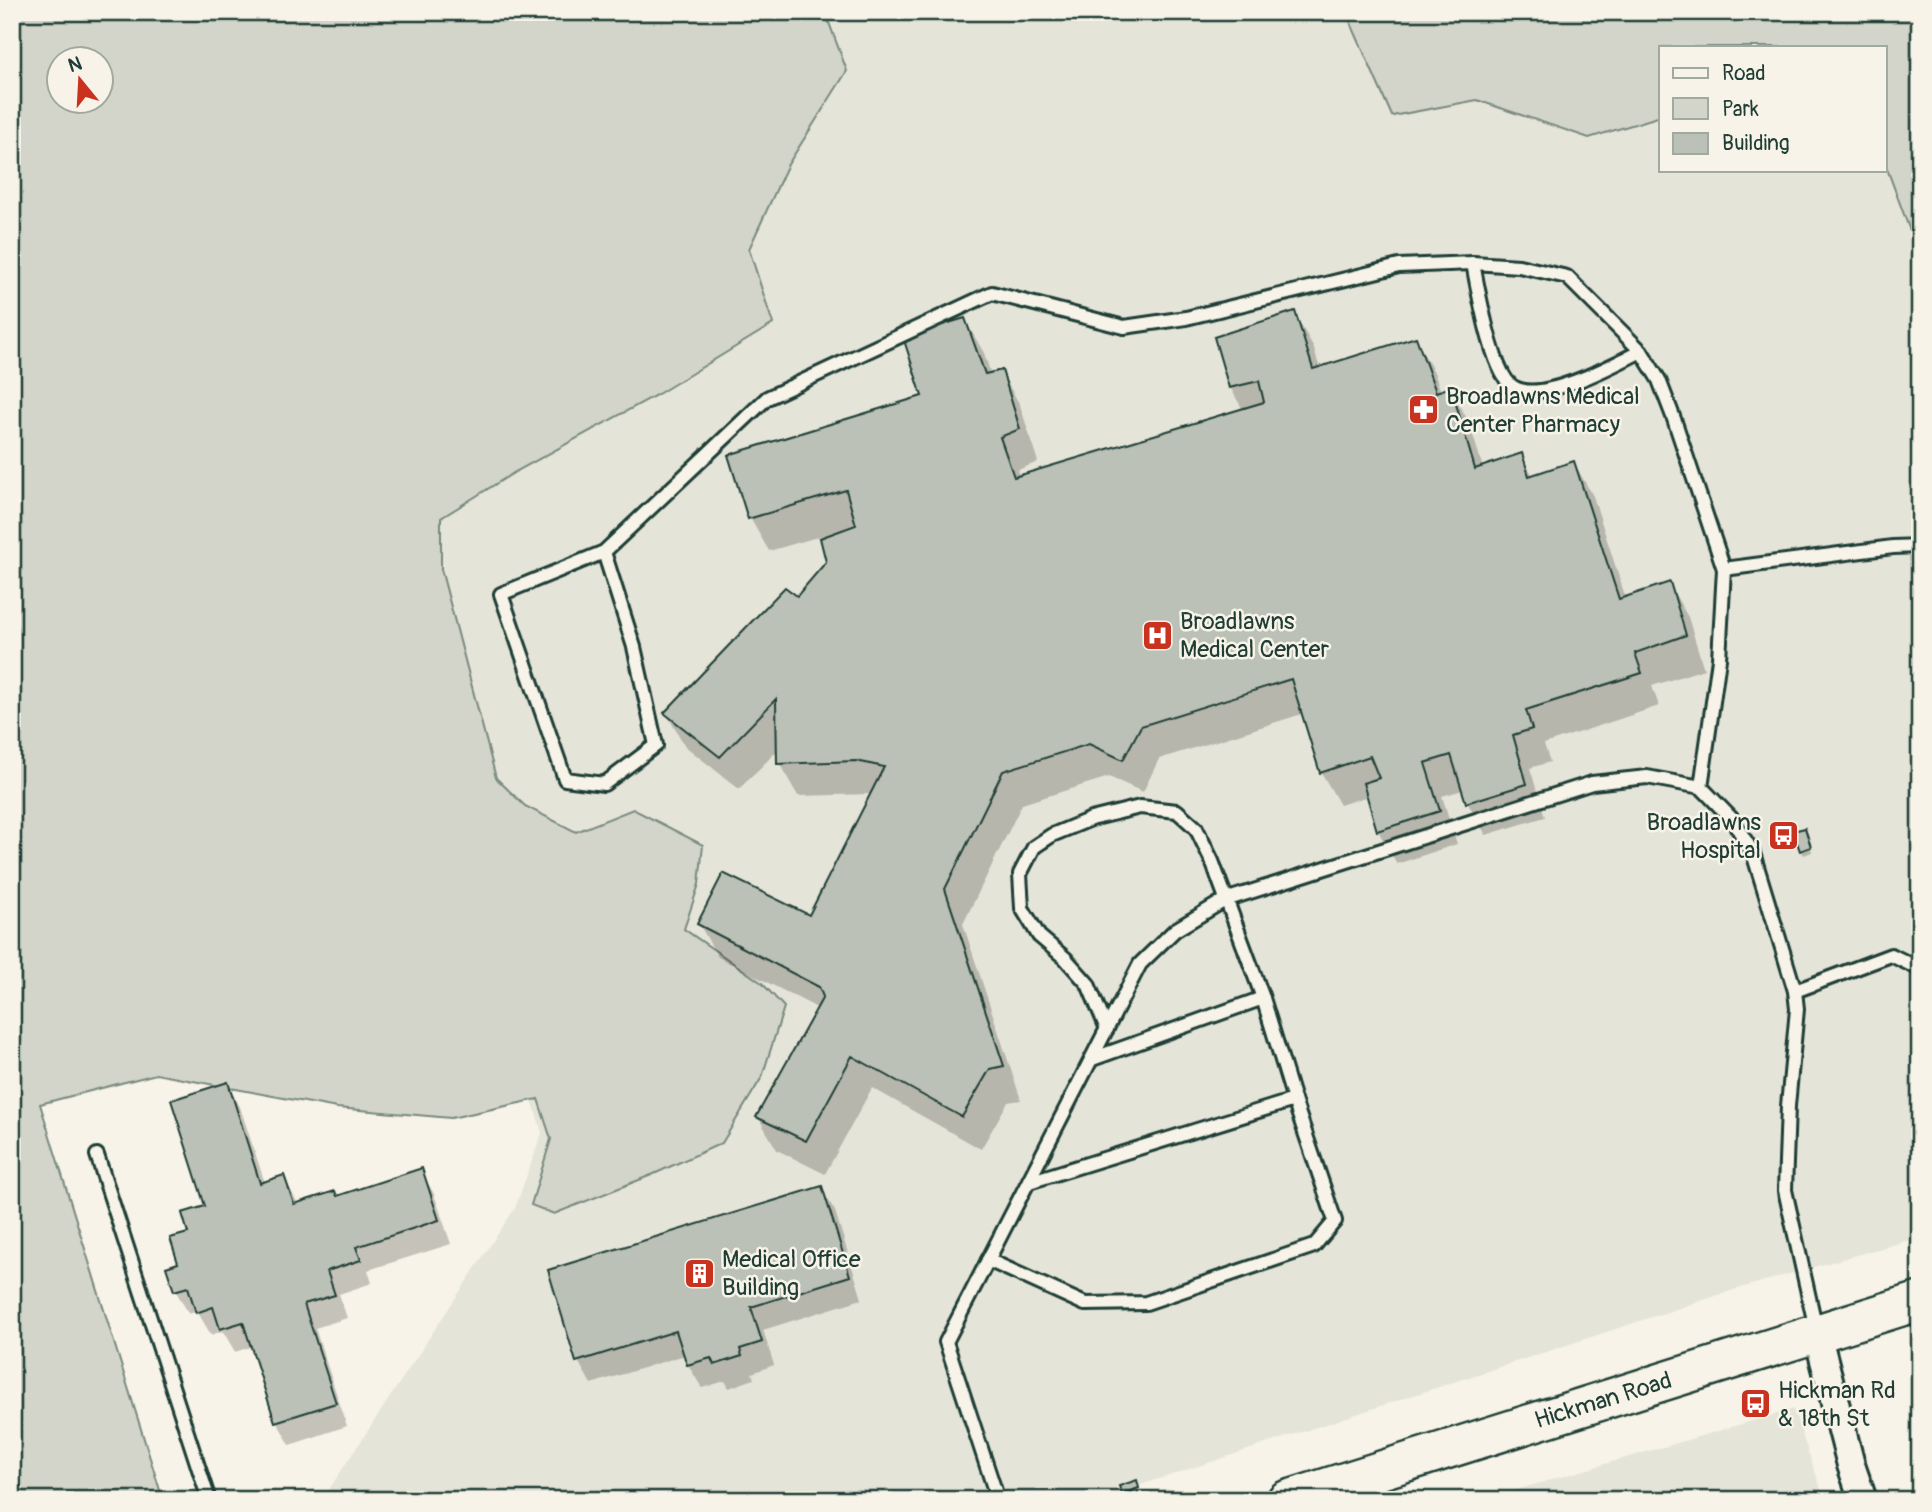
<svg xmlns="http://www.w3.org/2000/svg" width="1932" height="1512" viewBox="0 0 1932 1512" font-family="Pangolin,sans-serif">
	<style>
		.built { fill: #e5e4d9; fill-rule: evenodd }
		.green { fill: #d3d5ca; stroke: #79897f; stroke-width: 2; fill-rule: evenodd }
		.shadow { fill: #0003 }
		.building { fill: #bbc1b6; stroke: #1f3d34; stroke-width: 2 }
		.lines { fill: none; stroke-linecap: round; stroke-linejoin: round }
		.lane-casing { stroke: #1f3d34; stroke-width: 18 }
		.street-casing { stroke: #1f3d34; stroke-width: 32 }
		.secondary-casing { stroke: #1f3d34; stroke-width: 42 }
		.lane { stroke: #f7f3e8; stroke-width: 12 }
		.street { stroke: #f7f3e8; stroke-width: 26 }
		.secondary { stroke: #f7f3e8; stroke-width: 37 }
		.labels { text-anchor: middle; stroke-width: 5; stroke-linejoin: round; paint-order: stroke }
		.poi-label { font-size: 24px; fill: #1f3d34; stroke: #f7f3e8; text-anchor: start }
		.street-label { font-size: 24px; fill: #1f3d34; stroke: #f7f3e8 }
	</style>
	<rect width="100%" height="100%" fill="#f7f3e8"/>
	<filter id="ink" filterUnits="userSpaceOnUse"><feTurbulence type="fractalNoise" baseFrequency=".0143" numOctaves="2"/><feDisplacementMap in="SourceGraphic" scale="14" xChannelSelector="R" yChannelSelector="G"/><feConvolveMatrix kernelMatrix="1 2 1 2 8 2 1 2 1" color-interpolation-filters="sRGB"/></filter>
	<g filter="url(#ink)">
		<!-- built -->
		<g class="built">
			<path d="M208 12H1920V1237L1737 1289 1095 1500H322L515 1208 542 1133ZM1661 47H1885V170H1661Z"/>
			<polygon points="1793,1409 1825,1500 1482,1500"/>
		</g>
		<!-- green -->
		<g class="green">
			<path d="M12 12H825L847 71 787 166 749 249 773 324 658 394 515 472 441 518V569L496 778 525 806 576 832 633 809 703 845 699 884 684 929 762 983 784 1007 762 1077 722 1143 654 1174 554 1214 531 1205 551 1139 538 1099 451 1118 337 1108 156 1074 40 1104 163 1500H12ZM60 60H102V102H60Z"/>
			<polygon points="1346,12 1920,12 1920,258 1885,163 1885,47 1661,47 1661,116 1589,138 1477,100 1392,116"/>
		</g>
		<!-- shadow -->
		<g class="shadow">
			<polygon points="1294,313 1313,346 1320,369 1415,339 1434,372 1441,392 1450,389 1469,422 1483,468 1521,455 1533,476 1574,463 1593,496 1626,599 1669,584 1688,617 1704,669 1652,686 1659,706 1544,744 1550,762 1530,768 1545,817 1486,835 1467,802 1463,790 1442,796 1457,844 1397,864 1378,831 1368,796 1340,805 1321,772 1302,714 1159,759 1143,792 1109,777 1022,804 963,924 1021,1100 1008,1102 981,1149 872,1088 825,1174 777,1150 758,1117 819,1009 718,957 699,924 810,917 872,794 798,796 779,763 779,749 739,789 685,746 666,713 798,599 828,563 821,536 769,551 750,518 924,397 965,320 984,353 991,375 1001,372 1020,405 1038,462 1018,470 1020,477 1243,410 1230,387"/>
			<polygon points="1807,835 1812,852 1804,855 1801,850"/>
			<polygon points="227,1084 240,1107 265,1183 284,1177 298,1204 337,1198 421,1171 434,1194 451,1244 368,1270 372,1283 339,1294 347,1318 315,1328 347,1426 290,1445 277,1422 253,1346 235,1352 223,1331 211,1335 197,1311 189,1314 175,1290 180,1264 190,1234 207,1207"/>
			<polygon points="821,1188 835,1211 862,1299 763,1330 774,1365 752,1373 754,1379 729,1388 725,1381 702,1388 688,1365 685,1355 591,1384 578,1361"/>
			<polygon points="1136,1482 1141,1494 1126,1499 1123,1493"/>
		</g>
		<!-- building -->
		<g class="building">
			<polygon points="1295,311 1313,369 1416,337 1436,392 1451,387 1475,469 1522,453 1529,476 1574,461 1619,599 1670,582 1686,635 1635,653 1642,673 1526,710 1532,729 1513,735 1527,784 1466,803 1451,755 1425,763 1440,811 1377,831 1363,783 1379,778 1370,756 1320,773 1291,679 1141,726 1123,760 1089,744 1003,771 945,889 1004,1066 990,1069 962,1117 852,1056 806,1141 756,1117 823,997 819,987 697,924 723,873 809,915 884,767 856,761 777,764 776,699 720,757 664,713 785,587 797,596 826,562 820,538 856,525 846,490 748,519 728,455 922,396 903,337 965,318 985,374 1002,370 1020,429 1000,437 1014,477 1264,402 1259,381 1229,388 1214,337"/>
			<polygon points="1805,828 1811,847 1800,851 1793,831"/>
			<polygon points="228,1082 260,1183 284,1175 294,1204 335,1191 337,1196 422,1168 439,1220 356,1247 361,1260 327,1271 335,1295 304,1304 336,1403 275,1422 243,1322 220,1329 213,1307 196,1313 188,1287 174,1291 166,1267 178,1263 170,1238 188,1233 182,1213 205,1206 171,1100"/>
			<polygon points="822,1186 850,1276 751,1307 762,1342 740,1349 742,1356 714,1365 711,1358 687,1365 676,1331 576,1362 548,1270"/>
			<polygon points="1137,1480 1139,1488 1122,1494 1119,1486"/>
		</g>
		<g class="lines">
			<defs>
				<g id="lane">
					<path d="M1473 263C1478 289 1492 377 1515 388 1543 403 1614 365 1641 351"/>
					<polyline points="604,552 634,647 656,745 604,784 565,779 501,594 604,552 767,398 992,293 1124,327 1186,318 1399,266 1473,263 1519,266 1567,277 1641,351 1659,380 1674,419 1724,569 1719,659 1701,787"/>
					<polyline points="1724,569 1893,547 1920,546"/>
					<polyline points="1795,991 1891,955 1920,969"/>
					<polyline points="1092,1059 1263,998"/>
					<polyline points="97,1155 209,1500"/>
					<polyline points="1029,1182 1294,1100"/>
					<polyline points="988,1260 1085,1304 1146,1303 1314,1246 1335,1221 1294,1100 1263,998 1212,861 1196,828 1177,811 1140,807 1091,819 1052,835 1034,847 1020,874 1022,908 1039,936 1065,958 1088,984 1107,1029"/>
					<polyline points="998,1500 946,1342 1140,964 1175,930 1225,900 1592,783 1647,777 1701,787 1732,819 1753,853 1795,991 1797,1009 1788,1106 1785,1190 1816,1329"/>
				</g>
				<polyline id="street" points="1817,1333 1851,1465 1863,1500"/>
				<polyline id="secondary" points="1286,1500 1920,1301"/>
			</defs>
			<!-- lane casing -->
			<use href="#lane" class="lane-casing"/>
			<!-- street casing -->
			<use href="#street" class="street-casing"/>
			<!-- secondary casing -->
			<use href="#secondary" class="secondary-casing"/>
			<!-- lane -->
			<use href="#lane" class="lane"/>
			<!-- street -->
			<use href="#street" class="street"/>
			<!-- secondary -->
			<use href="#secondary" class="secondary"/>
		</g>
	</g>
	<!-- icons -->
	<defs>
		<symbol id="pharmacy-square" viewBox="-11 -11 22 22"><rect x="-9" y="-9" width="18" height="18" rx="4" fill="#c8321e" stroke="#f7f3e8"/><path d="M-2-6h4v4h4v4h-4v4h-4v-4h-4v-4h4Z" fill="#fff"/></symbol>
		<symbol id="hospital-square" viewBox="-11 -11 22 22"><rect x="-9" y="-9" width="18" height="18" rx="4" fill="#c8321e" stroke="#f7f3e8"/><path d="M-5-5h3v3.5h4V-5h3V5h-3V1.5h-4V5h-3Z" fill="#fff"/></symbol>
		<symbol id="bus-square" viewBox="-11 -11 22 22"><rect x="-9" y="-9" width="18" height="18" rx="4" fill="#c8321e" stroke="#f7f3e8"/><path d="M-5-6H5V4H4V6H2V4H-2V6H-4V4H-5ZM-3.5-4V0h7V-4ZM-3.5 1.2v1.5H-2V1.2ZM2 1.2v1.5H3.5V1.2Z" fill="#fff"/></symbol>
		<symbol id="building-square" viewBox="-11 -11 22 22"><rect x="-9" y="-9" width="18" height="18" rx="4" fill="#c8321e" stroke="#f7f3e8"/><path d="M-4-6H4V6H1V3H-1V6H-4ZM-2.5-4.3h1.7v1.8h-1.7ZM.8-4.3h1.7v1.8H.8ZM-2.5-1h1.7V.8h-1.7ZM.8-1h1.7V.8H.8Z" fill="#fff"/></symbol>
	</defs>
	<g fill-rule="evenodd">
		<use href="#pharmacy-square" x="1406" y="392" width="35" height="35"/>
		<use href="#hospital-square" x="1140" y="618" width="35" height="35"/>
		<use href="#bus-square" x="1766" y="818" width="35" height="35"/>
		<use href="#building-square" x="682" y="1256" width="35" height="35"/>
		<use href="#bus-square" x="1738" y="1386" width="35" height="35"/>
	</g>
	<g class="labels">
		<!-- poi labels -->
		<g class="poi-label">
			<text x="1446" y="404">Broadlawns Medical<tspan x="1446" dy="28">Center Pharmacy</tspan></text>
			<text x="1180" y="629">Broadlawns<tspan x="1180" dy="28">Medical Center</tspan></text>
			<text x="1761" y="830" text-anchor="end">Broadlawns<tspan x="1761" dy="28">Hospital</tspan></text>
			<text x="722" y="1267">Medical Office<tspan x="722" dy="28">Building</tspan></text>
			<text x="1778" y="1398">Hickman Rd<tspan x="1778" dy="28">&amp; 18th St</tspan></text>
		</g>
		<!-- street labels -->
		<g class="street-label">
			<text transform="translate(1603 1400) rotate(-17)" y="8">Hickman Road</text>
		</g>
	</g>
	<!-- margin -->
	<rect width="1932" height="1512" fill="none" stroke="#f7f3e8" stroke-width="42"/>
	<rect x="21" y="21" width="1890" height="1470" fill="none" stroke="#1f3d34" stroke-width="2.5" filter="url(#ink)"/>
	<!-- legend -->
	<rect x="1659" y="46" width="228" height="126" fill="#f7f3e8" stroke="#a1aaa0" stroke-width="2"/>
	<rect x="1673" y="68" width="35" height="10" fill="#f7f3e8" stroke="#a1aaa0" stroke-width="2"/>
	<text x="1722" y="80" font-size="21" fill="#1f3d34">Road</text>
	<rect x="1673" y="98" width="35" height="21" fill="#d3d5ca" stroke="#a1aaa0" stroke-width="2"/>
	<text x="1722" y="116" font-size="21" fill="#1f3d34">Park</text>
	<rect x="1673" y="133" width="35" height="21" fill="#bbc1b6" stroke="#a1aaa0" stroke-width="2"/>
	<text x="1722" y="150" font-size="21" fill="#1f3d34">Building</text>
	<!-- north arrow -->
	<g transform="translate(80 80) rotate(342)"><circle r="33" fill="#f7f3e8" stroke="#a1aaa0" stroke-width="2"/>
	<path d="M0-5L12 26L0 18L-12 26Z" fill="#c8321e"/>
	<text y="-10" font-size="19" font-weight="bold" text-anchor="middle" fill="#1f3d34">N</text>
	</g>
</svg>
